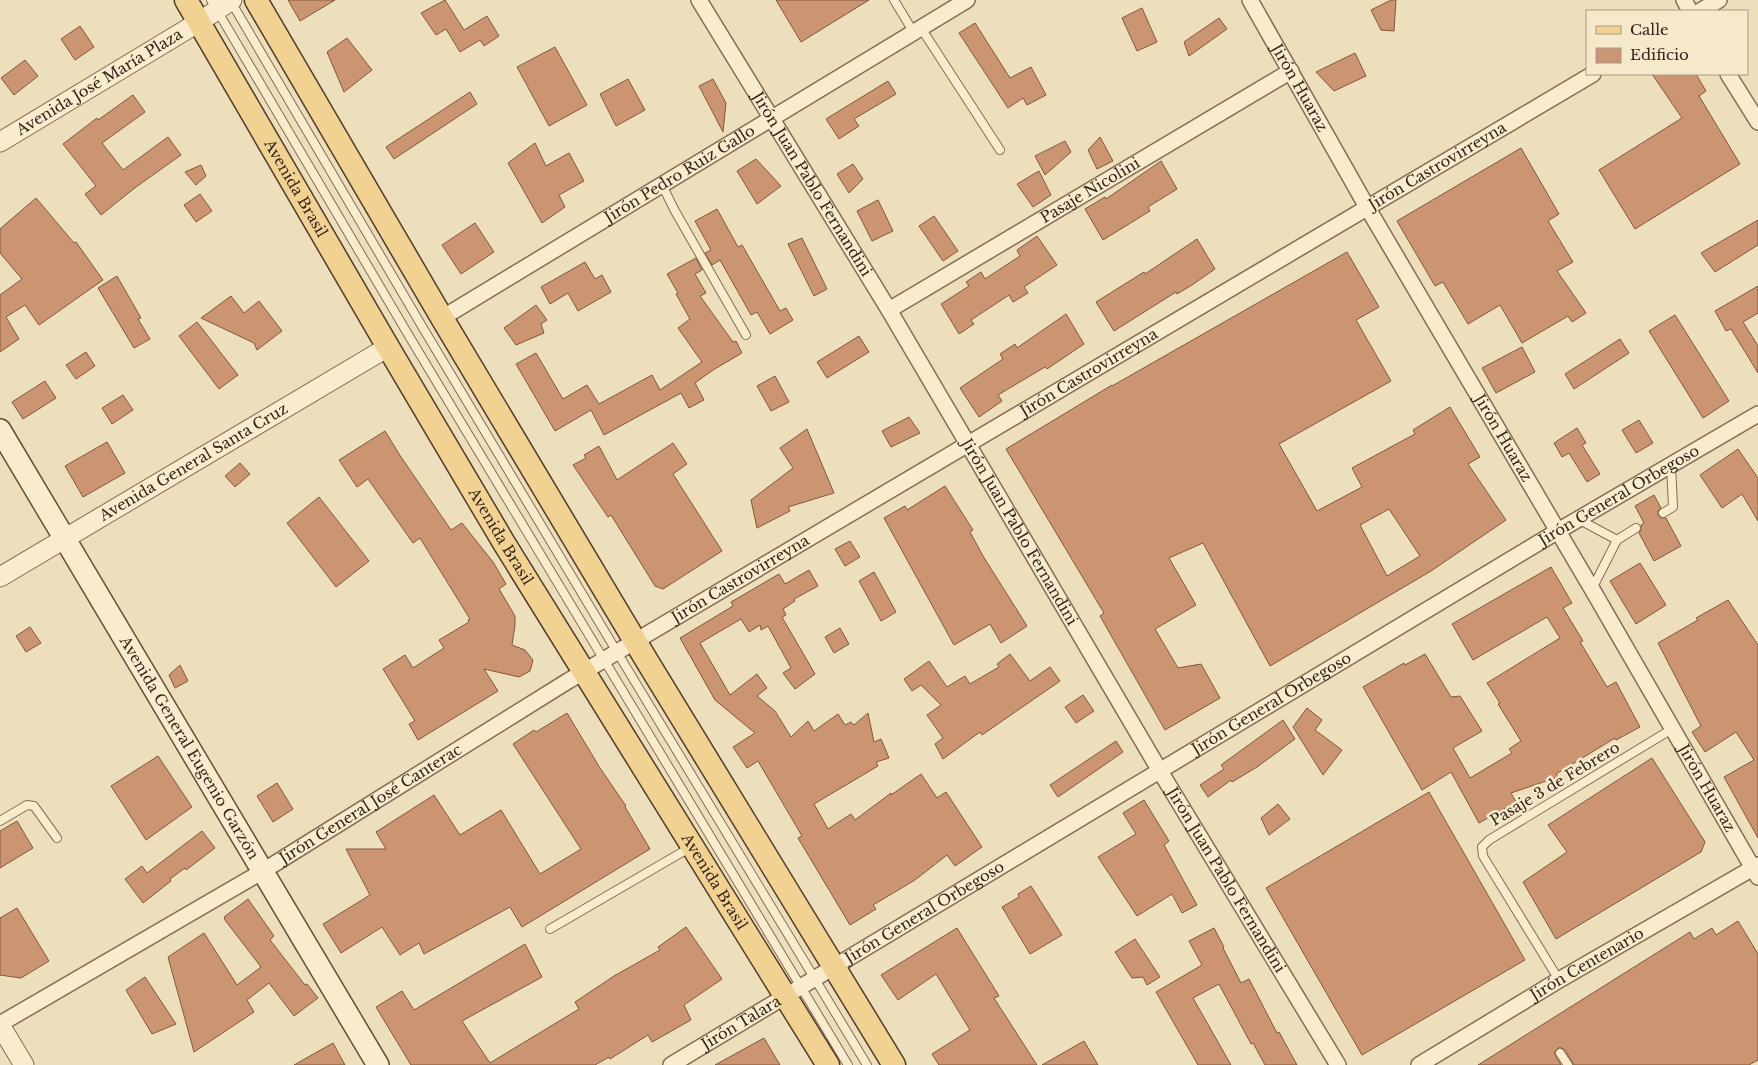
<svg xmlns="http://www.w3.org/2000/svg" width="1758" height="1065" viewBox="0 0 1758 1065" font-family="'Libre Baskerville',serif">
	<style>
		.building { fill: #cc9571; stroke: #83573b; fill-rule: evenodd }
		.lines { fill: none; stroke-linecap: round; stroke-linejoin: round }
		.service-casing { stroke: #846e56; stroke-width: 10 }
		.minor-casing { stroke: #846e56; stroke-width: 18 }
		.tertiary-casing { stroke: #846e56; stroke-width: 21 }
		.secondary-casing { stroke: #664f39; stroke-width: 24 }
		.primary-casing { stroke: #513c2a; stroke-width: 25 }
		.service { stroke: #f9ebce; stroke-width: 8 }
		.minor { stroke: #f9ebce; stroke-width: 15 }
		.tertiary { stroke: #f9ebce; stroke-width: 19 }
		.secondary { stroke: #f9ebce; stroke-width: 21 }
		.primary { stroke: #f2d292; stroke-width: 22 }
		.labels { text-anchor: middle; stroke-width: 5; stroke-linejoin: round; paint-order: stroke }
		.street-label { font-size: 15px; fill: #33261b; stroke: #f5e8cb }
	</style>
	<rect width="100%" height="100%" fill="#eddebc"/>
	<!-- building -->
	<g class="building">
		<polygon points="288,0 335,0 300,21"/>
		<polygon points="445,0 464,30 487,16 499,36 484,46 480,40 460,52 446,29 436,35 421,13"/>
		<polygon points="776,0 869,0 801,42"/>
		<polygon points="1391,0 1396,0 1394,31 1381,30 1371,10"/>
		<polygon points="1142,8 1157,42 1137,51 1122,18"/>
		<polygon points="1219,18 1227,29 1189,56 1184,42"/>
		<polygon points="975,23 1010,78 1031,67 1046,95 1027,105 1023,98 1008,108 959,33"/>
		<polygon points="80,26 94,47 75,60 61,39"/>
		<polygon points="347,38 372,70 344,92 327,52"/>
		<polygon points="555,47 587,105 549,126 517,67"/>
		<polygon points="1355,53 1366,76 1334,91 1316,72"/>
		<polygon points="25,60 38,76 14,95 1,78"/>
		<polygon points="1652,74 1696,74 1706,91 1699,96 1740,164 1635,229 1599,170 1682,118"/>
		<polygon points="628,79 645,110 616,126 600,94"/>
		<polygon points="713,79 726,103 723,132 699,86"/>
		<polygon points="888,81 896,94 854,119 859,126 839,139 826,119"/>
		<polygon points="470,92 477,104 394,159 386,147"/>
		<polygon points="133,95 145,112 102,143 123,170 168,137 181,155 136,187 101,215 85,194 96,186 63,144 97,118 98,120"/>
		<polygon points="1100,137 1113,161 1097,169 1088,150"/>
		<polygon points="1065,141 1071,152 1045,175 1035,156"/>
		<polygon points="535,143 546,166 569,153 584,181 559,195 565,207 542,223 508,163"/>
		<polygon points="1521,148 1559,214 1548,221 1573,262 1557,271 1586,313 1572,322 1568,316 1522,343 1500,305 1468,324 1443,282 1435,286 1397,221"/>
		<polygon points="756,159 781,186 757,204 737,171"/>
		<polygon points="1161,161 1177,189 1148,207 1150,211 1103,240 1085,209 1105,197 1106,199"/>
		<polygon points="853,164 863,179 849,193 837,174"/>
		<polygon points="201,165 206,176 196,185 185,172"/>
		<polygon points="1039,171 1051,195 1033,207 1017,184"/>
		<polygon points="200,194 212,211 196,222 184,205"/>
		<polygon points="36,198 74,243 76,242 103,280 39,325 25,305 6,317 19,339 0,352 0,295 22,279 0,253 0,229"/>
		<polygon points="878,200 893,231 872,241 857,211"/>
		<polygon points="717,209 738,247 742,245 780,311 786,308 793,320 770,334 757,312 751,315 720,260 712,265 705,253 711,250 695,221"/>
		<polygon points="934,216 958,251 943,261 919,226"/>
		<polygon points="1758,220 1758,245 1715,272 1701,253"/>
		<polygon points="475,223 494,252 461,274 442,245"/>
		<polygon points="1037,236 1057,265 1024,287 1028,293 1013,302 1009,295 971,320 974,324 959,334 941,304 969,286 966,282 981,272 985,279 1020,256 1017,250"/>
		<polygon points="802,238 827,289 814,296 788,244"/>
		<polygon points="1197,239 1215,269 1192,285 1177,294 1176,292 1114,331 1096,302 1144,272 1145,274"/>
		<path d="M1347 252 1379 307 1356 320 1391 381 1279 444 1317 511 1362 487 1352 468 1415 434 1413 430 1450 407 1480 457 1468 464 1506 520 1431 571 1270 666 1203 543 1169 558 1196 605 1155 629 1178 668 1201 664 1220 698 1165 730 1100 616 1104 613 1006 449 1112 385V386ZM1389 509 1420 556 1387 576 1360 525Z"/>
		<polygon points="696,258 702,270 695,274 706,293 700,296 733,342 736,341 742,353 713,370 695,383 704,400 689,408 681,393 604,435 591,410 555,431 516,364 536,353 563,399 587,385 599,404 652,375 660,390 702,362 678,328 690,319 676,294 678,293 667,274"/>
		<polygon points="585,262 595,279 602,275 611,292 578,311 568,293 550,304 541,287"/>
		<polygon points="117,276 141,318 138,319 150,339 134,348 98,288"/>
		<polygon points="1758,286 1758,313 1743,322 1758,346 1758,373 1731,329 1726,331 1715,311"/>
		<polygon points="231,296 244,313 259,301 282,331 257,350 254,343 201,318"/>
		<polygon points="536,305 547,320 541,324 544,333 516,345 504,328"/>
		<polygon points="1066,314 1084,344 1047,369 1045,367 998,395 1002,401 979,417 960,388 1003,359 1000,354 1015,344 1017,348"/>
		<polygon points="1675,315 1729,401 1703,418 1649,331"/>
		<polygon points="197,322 238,375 219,389 179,336"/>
		<polygon points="859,336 869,352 827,378 817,362"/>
		<polygon points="1620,339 1629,353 1574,389 1565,374"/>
		<polygon points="1522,347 1535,372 1496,393 1482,368"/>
		<polygon points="86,352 95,366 76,379 66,365"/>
		<polygon points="775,376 789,402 771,411 757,386"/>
		<polygon points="45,381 56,398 23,419 12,402"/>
		<polygon points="123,395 133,410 112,424 102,408"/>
		<polygon points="909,417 920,433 891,447 882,431"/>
		<polygon points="1639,420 1653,443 1636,453 1622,430"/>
		<polygon points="1577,428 1586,443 1582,445 1600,474 1587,482 1569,453 1562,457 1554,443"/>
		<polygon points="807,429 834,493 788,507 790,511 757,528 751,500 793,468 780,448"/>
		<polygon points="385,431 401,457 451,530 462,523 493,562 506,584 499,589 515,616 515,625 512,645 525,650 533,660 530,671 519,677 484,669 498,691 418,740 409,724 415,721 383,669 405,655 413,668 444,648 439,640 469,622 468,620 470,619 420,538 413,543 368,479 357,487 339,460"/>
		<polygon points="107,442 125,473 83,497 65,466"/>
		<polygon points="673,443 687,464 673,474 722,551 663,589 655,586 611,515 608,517 573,465 586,458 584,455 599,446 617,480"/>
		<polygon points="1738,449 1758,478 1758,521 1742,494 1722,508 1700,475"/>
		<polygon points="240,463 250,474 235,487 225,476"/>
		<polygon points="945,486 973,530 970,532 983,556 1027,626 1001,643 990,624 954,645 884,518 905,506 907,510"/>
		<polygon points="1654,495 1661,508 1658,511 1658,515 1661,518 1666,518 1681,546 1654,561 1639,533 1641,530 1641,525 1644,523 1635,506"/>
		<polygon points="319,497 369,561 336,587 287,523"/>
		<polygon points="850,541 860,557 845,566 835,549"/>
		<polygon points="1640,563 1666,605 1636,624 1610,581"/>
		<polygon points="1551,567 1572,603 1563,608 1583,641 1580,642 1607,687 1616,682 1640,727 1616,740 1615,738 1556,774 1558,777 1511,793 1516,802 1479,823 1451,772 1422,790 1363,687 1404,663 1405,665 1425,654 1451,697 1460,696 1482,731 1453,748 1470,778 1512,753 1509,749 1521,741 1498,704 1500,703 1487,683 1560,638 1547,617 1473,660 1452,624"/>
		<polygon points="809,570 818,586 794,599 795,601 783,609 786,615 782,617 815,674 795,689 783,673 791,668 768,626 761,630 760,625 749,632 741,619 700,643 730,695 757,674 767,688 757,696 775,711 791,737 808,721 814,731 838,714 845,725 851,722 854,725 868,713 874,742 881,739 889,758 876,762 878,766 814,804 828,829 851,814 855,820 891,793 891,795 921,774 937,798 946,792 982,847 955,866 947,855 915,880 873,905 876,909 850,925 798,838 802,836 758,761 747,768 733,747 755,733 715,700 680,638 733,606 731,602 779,574 785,584"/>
		<polygon points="874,572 896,612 881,621 859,581"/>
		<polygon points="1728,600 1758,645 1758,838 1724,777 1754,760 1736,732 1705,752 1692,732 1701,726 1658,643 1698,620 1696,618"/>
		<polygon points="30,627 41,643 26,652 16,636"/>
		<polygon points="840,628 849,644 834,653 825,637"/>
		<polygon points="1010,654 1030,681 1050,667 1060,681 982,735 980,732 943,759 935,744 943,738 927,715 941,705 921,685 912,691 904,679 929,661 947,687 965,676 970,684 999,667 997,664"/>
		<polygon points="180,665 188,681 175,688 169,675"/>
		<polygon points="1083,695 1094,711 1076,723 1065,707"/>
		<polygon points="1307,708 1322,720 1315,730 1342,750 1323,775 1293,727"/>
		<polygon points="567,713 600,768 626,806 625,807 650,849 522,927 510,907 424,954 419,943 400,955 382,927 341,953 323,924 370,895 346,849 386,849 376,832 434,795 460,835 501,810 540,874 581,849 513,744 534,730 536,732"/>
		<polygon points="1283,720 1295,739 1257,767 1232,782 1231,780 1208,797 1200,785 1224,769 1221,765"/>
		<polygon points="1116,741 1123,752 1058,797 1050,785"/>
		<polygon points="158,756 192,807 146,840 111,786"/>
		<polygon points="1652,758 1705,842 1701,852 1556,939 1523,882 1567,852 1548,825"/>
		<polygon points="277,783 293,809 273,822 257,796"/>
		<polygon points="1429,792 1525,960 1362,1055 1266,888"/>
		<polygon points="1144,800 1169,841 1164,845 1197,905 1182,913 1172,894 1137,916 1098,857 1136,834 1123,813"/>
		<polygon points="1278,804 1290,819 1269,835 1261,818"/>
		<polygon points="17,821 33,848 0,868 0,831"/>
		<polygon points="202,831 215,848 186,870 185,868 170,879 171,881 143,903 125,879 142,866 147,873"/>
		<polygon points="1031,886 1062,935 1030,954 1002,907 1019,897 1018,894"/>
		<polygon points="248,899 274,936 270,940 305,985 307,984 318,998 294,1016 269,983 247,1000 254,1012 194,1052 168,957 204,933 237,985 261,967 225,920 224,917"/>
		<polygon points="17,908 49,961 21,978 0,975 0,918"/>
		<polygon points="1738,921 1758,954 1758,1060 1749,1065 1574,1065 1565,1050 1560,1047 1557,1049 1554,1053 1561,1065 1478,1065 1690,932 1694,939 1712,928 1716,935"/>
		<polygon points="686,927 722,979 684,1005 691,1020 652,1042 648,1035 610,1059 609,1057 595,1065 411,1065 376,1007 402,991 414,1010 525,944 542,977 462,1021 490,1063 579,1009 575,1002 614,976 660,950 658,947"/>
		<polygon points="957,928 999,996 994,998 1037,1065 939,1065 932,1054 970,1030 936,974 898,1000 881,975"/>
		<polygon points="1214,928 1224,947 1223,948 1241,983 1249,979 1277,1033 1279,1032 1297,1065 1265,1065 1253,1043 1251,1044 1219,984 1193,998 1231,1065 1198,1065 1156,992 1202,965 1189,941"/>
		<polygon points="1135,939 1160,977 1147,985 1143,977 1132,978 1115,952"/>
		<polygon points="145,977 176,1024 152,1034 126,990"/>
		<polygon points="764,1038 780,1065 715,1065"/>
		<polygon points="1084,1041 1098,1065 1042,1065"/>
		<polygon points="333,1043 345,1065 294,1065"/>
	</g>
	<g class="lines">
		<defs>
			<g id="service">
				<polyline points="211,0 409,336 848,1065"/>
				<polyline points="230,0 423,328 617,652 867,1065"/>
				<polyline points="894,0 914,33"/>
				<polyline points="921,28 1000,150"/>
				<polyline points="662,185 675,211 746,335"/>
				<polyline points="1663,513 1673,507 1671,465"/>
				<polyline points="1578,519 1617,540 1636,528"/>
				<polyline points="1592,589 1617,540"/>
				<polyline points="0,821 27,805 34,806 57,838"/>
				<polyline points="550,929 691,847"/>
				<polyline points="1559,980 1483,856 1482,847 1489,840 1672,729"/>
				<polyline points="1560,1053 1568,1065"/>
			</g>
			<g id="minor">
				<path id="s1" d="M699 0 889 310 1160 771 1338 1065"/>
				<path id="s2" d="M1250 0 1367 207 1592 589 1758 877"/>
				<polyline points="1684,0 1690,11"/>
				<polyline points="1700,11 1719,0"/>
				<polyline points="1728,74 1758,122"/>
				<path id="s3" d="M889 310 1291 71"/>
				<path id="s4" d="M442 318 967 0"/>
				<path id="s5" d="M0 1024 263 871 568 681 1593 74"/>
				<path id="s6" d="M671 1065 1558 531 1758 414"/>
				<path id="s7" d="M1419 1065 1559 980 1758 865"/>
			</g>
			<g id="tertiary">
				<path id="s8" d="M0 142 199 22 232 0"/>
				<path id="s9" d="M0 577 388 347"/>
				<polyline points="0,1025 24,1065"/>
			</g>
			<g id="secondary">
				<path id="s10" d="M0 430 378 1065"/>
			</g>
			<g id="primary">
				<path id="s11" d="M186 0 388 347 504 543 828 1065"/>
				<polyline points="256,0 442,318 647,661 894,1065"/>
			</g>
		</defs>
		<!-- service casing -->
		<use href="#service" class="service-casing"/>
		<!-- minor casing -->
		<use href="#minor" class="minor-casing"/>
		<!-- tertiary casing -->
		<use href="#tertiary" class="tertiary-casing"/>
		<!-- secondary casing -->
		<use href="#secondary" class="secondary-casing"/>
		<!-- primary casing -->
		<use href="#primary" class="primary-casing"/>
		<!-- service -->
		<use href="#service" class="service"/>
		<!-- minor -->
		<use href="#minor" class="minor"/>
		<!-- tertiary -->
		<use href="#tertiary" class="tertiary"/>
		<!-- secondary -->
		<use href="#secondary" class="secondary"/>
		<!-- primary -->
		<use href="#primary" class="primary"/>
	</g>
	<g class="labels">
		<!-- street labels -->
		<g class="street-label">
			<text dy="5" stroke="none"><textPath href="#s8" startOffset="116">Avenida José María Plaza</textPath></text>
			<text dy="5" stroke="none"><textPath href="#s2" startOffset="101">Jirón Huaraz</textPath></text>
			<text dy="5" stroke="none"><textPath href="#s5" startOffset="1674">Jirón Castrovirreyna</textPath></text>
			<text dy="5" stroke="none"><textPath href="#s4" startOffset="278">Jirón Pedro Ruiz Gallo</textPath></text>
			<text dy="5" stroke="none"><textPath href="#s1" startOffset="216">Jirón Juan Pablo Fernandini</textPath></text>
			<text dy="5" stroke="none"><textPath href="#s11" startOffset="218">Avenida Brasil</textPath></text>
			<text dy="5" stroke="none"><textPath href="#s3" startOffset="234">Pasaje Nicolini</textPath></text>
			<text dy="5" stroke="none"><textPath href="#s5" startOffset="1269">Jirón Castrovirreyna</textPath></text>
			<text dy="5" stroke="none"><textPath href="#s2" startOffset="506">Jirón Huaraz</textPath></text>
			<text dy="5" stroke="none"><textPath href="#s9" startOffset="225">Avenida General Santa Cruz</textPath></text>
			<text dy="5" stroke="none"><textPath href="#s6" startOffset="1106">Jirón General Orbegoso</textPath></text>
			<text dy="5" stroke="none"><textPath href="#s1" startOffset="621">Jirón Juan Pablo Fernandini</textPath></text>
			<text dy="5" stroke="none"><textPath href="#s11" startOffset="622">Avenida Brasil</textPath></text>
			<text dy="5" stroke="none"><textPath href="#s5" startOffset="864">Jirón Castrovirreyna</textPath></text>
			<text dy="5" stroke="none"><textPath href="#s6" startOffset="701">Jirón General Orbegoso</textPath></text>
			<text dy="5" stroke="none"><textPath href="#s10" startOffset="370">Avenida General Eugenio Garzón</textPath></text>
			<text transform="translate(1555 784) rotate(-31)" y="5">Pasaje 3 de Febrero</text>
			<text dy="5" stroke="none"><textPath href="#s2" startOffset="911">Jirón Huaraz</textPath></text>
			<text dy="5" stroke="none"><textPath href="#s5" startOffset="431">Jirón General José Canterac</textPath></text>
			<text dy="5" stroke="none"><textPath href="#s1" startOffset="1026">Jirón Juan Pablo Fernandini</textPath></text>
			<text dy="5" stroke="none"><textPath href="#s11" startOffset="1028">Avenida Brasil</textPath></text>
			<text dy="5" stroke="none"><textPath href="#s6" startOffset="296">Jirón General Orbegoso</textPath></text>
			<text dy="5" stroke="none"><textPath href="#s7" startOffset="196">Jirón Centenario</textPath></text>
			<text dy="5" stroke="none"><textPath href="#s6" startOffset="82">Jirón Talara</textPath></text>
		</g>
	</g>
	<!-- legend -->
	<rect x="1586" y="10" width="162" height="65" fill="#f5e8cb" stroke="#a79a85"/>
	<rect x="1596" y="26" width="25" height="8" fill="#f2d292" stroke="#a79a85"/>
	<text x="1630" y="35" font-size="15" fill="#33261b">Calle</text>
	<rect x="1596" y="48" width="25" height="15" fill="#cc9571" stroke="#a79a85"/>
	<text x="1630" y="60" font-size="15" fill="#33261b">Edificio</text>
</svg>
